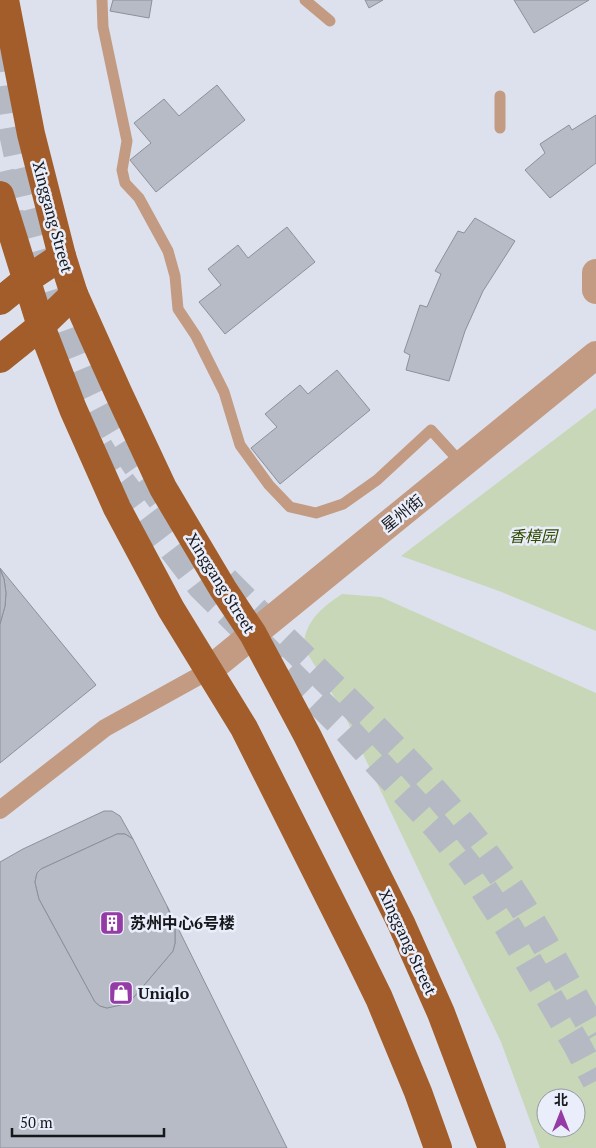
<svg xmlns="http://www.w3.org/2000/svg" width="596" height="1148" viewBox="0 0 596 1148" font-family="'PT Serif','Noto Sans SC',serif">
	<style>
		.green { fill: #c9d7b9; fill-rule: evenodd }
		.building { fill: #b6bbc6; stroke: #8b909a }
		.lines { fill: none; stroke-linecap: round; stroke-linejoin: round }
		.primary-tunnel { stroke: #b5b9c3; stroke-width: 28; stroke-dasharray: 28 14; stroke-linecap: butt }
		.service { stroke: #c29b82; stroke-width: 11 }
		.pedestrian { stroke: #c29b82; stroke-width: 18 }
		.tertiary { stroke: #c29b82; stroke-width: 28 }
		.primary { stroke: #a25d2a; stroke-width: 28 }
		.labels { text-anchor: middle; stroke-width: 5; stroke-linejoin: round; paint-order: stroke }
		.street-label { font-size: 16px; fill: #15171b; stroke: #eaeefa }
		.park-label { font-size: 16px; font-style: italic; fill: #314a00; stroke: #eaeefa }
		.poi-label { font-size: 16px; font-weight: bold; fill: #15171b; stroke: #eaeefa; text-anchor: start }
	</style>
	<rect width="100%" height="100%" fill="#dde1ed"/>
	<!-- green -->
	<g class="green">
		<polygon points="596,408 596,631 499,591 401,556"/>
		<path d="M342 594 381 597 596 693V1148H540L501 1042 341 708 304 648C303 623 322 607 342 594ZM546 1098H576V1128H546Z"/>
	</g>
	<!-- building -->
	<g class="building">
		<polygon points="113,0 152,0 149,18 110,11"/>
		<polygon points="365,0 383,0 369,8"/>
		<polygon points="514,0 589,0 534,33"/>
		<polygon points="217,85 245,120 156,192 130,160 151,143 134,123 164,99 179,116"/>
		<polygon points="596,115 596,163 550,198 525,170 545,153 540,144 569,125 572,130"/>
		<polygon points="475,218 515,241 483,291 465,331 449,381 406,370 410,355 404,352 420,305 427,307 441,274 435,271 458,231 464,233"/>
		<polygon points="287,227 315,262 225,334 199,302 221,285 208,269 238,245 248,258"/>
		<polygon points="337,370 370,410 280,484 251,448 277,427 265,414 300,385 308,394"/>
		<polygon points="0,568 96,685 0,763 0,624 5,606 6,593 4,579"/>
		<polygon points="0,569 4,579 6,593 5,606 0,624"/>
		<polygon points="104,811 112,811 120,816 133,839 125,834 117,834 41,869 37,873 35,882 39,899 95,1002 100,1006 107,1008 128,1002 134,997 173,951 175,943 175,928 167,906 287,1148 0,1148 0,862 23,849"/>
		<polygon points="117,834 125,834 133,839 167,906 175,928 175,943 173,951 134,997 121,1005 107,1008 100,1006 95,1002 39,899 35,882 37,873 41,869"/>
	</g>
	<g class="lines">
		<!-- primary-tunnel -->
		<g class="primary-tunnel">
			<path d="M0 44C5 75 8 107 14 138 32 223 57 315 94 394 112 432 136 466 161 499"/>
			<polyline points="0,172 11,219"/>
			<polyline points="99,447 116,475 148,517 201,586 346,729 437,827 472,871 509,928 577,1045 596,1081"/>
			<path d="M225 580C314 671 412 755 488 857 530 912 562 976 596 1035"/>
		</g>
		<!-- service -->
		<g class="service">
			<polyline points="102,0 103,27 127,141 122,170 125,183 139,198 168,251 175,276 178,309 196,336 224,392 240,445 269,485 290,507 316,513 343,504 377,480 431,430 462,464"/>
			<polyline points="305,0 330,21"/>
			<polyline points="500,96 500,128"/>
		</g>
		<!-- pedestrian -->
		<polyline class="pedestrian" points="0,810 105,728 208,671"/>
		<!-- tertiary -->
		<g class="tertiary">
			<polyline points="596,273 596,290"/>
			<polyline points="208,671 596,355"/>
		</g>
		<!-- primary -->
		<g class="primary">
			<polyline points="5,0 31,134 62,256 74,294 118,392 163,488 223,589 253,634 307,735 401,923 441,1013 492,1148"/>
			<polyline points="0,195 41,326 73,409 117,508 171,609 244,728 357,953 379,998 418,1092 438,1148"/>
			<polyline points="0,301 26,280 62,256"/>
			<polyline points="0,359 41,326 74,294"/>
		</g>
	</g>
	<!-- icons -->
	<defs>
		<symbol id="building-square" viewBox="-11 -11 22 22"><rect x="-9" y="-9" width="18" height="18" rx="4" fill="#943ba6" stroke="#eaeefa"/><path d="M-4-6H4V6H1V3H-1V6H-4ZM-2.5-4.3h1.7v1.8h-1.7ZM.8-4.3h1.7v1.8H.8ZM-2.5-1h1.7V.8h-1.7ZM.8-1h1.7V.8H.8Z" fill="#fff"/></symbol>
		<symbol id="shop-square" viewBox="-11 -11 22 22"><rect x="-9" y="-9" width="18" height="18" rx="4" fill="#943ba6" stroke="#eaeefa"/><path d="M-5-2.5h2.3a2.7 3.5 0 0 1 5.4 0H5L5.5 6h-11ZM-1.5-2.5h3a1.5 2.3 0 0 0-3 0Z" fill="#fff"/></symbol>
	</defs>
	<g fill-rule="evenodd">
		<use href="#building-square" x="98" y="909" width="28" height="28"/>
		<use href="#shop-square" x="107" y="979" width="28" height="28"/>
	</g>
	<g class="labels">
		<!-- street labels -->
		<g class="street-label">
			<text transform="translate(53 217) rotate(75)" y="6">Xinggang Street</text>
			<text transform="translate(402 513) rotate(-39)" y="6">星州街</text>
			<text transform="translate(221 583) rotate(58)" y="6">Xinggang Street</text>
			<text transform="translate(408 942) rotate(65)" y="6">Xinggang Street</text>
		</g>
		<!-- park labels -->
		<g class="park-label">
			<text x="533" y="542">香樟园</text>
		</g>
		<!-- poi labels -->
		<g class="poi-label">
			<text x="130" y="929">苏州中心6号楼</text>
			<text x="138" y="999">Uniqlo</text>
		</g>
	</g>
	<!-- north arrow -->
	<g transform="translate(561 1113)"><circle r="24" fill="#eaeefa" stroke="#9598a1"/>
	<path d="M0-4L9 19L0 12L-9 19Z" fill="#943ba6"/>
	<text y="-8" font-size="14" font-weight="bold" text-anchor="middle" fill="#15171b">北</text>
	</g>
	<!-- scale -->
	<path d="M12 1128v8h152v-8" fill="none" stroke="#15171b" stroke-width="2.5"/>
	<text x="20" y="1128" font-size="15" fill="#15171b" stroke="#eaeefa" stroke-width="4" paint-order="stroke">50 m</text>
</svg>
